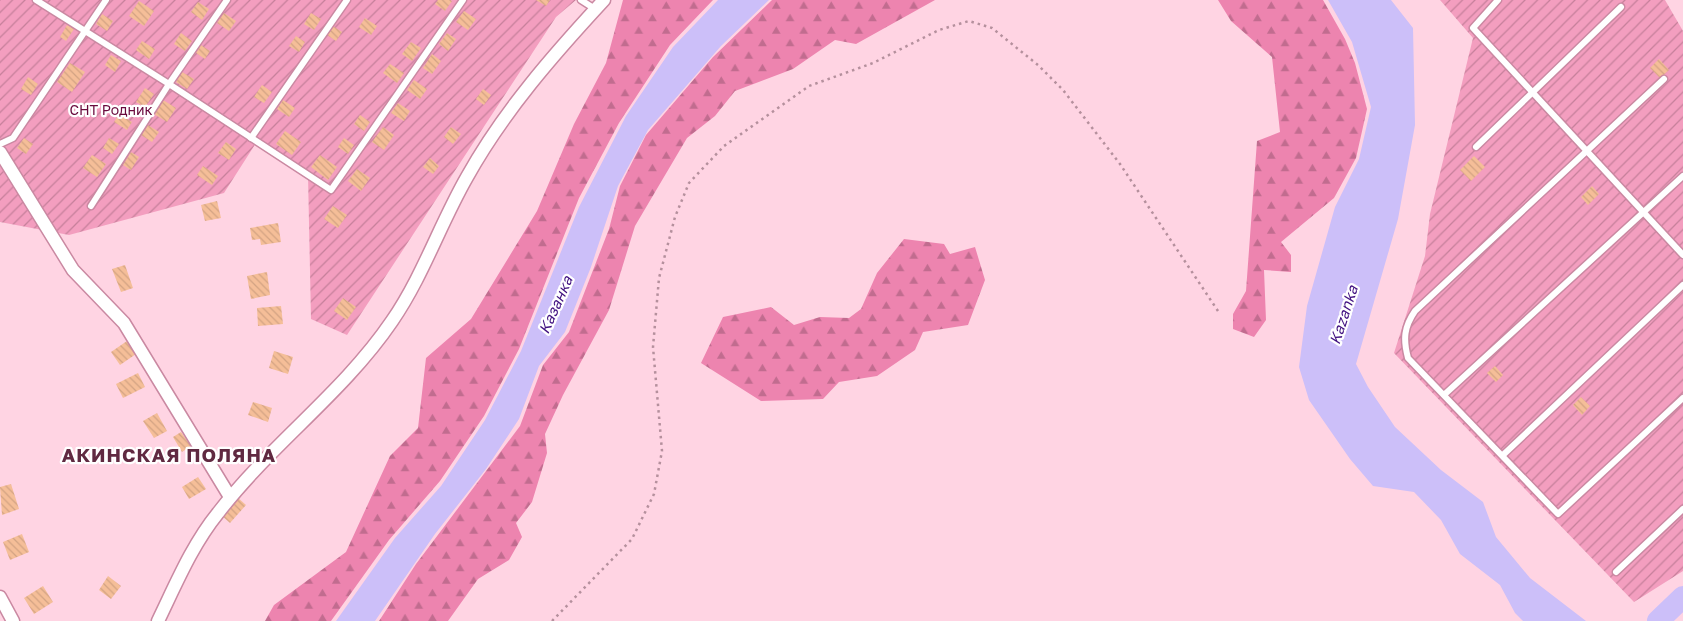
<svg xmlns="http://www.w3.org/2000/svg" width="1683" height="621" viewBox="0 0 1683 621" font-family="'Golos Text',sans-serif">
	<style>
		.forest { fill: url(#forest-firs) }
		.garden { fill: url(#garden-furrows) }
		.water { fill: #ccbff9 }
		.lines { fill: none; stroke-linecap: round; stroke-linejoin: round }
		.river { stroke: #ccbff9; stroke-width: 22 }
		.building { fill: url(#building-back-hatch) }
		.lane-casing { stroke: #ca89a2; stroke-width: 9 }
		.street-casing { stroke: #ca89a2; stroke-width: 15 }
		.path { stroke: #b5909d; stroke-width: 2.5; stroke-dasharray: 2.5 4; stroke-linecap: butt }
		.lane { stroke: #fff; stroke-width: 6 }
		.street { stroke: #fff; stroke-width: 12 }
		.labels { text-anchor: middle; stroke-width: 4.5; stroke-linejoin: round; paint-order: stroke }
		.park-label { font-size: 14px; fill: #690a3d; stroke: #fff }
		.water-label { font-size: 15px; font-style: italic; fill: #411180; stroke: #fff }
		.district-label { font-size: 19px; font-weight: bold; letter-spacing: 1px; fill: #602941; stroke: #fff }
	</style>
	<defs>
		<pattern id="forest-firs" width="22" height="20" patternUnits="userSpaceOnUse" patternTransform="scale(1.25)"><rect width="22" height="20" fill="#ed84af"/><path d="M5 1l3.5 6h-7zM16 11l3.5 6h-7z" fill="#c16c8f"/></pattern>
		<pattern id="garden-furrows" width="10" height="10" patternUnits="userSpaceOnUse" patternTransform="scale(1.25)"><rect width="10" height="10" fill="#f39ebf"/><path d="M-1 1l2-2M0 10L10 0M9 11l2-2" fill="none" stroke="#c6809b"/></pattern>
		<pattern id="building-back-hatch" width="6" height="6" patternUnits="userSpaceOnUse" patternTransform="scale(1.25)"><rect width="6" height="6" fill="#f5be98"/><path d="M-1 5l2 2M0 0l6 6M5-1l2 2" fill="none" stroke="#d3a383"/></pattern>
	</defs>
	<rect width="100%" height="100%" fill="#ffd4e3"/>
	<!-- forest -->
	<g class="forest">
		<polygon points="623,0 713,0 670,45 619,123 579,198 519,349 484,416 440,481 389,540 331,621 265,621 274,605 346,552 390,456 418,428 426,358 471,319 537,211 574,124 606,63"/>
		<polygon points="772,0 935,0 856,44 835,40 793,69 735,91 715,116 687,138 635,226 609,310 563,395 545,434 547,453 532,502 516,523 522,537 509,560 478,579 448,621 379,621 416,564 520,426 543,365 569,332 609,229 620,186 646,135 713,57"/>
		<polygon points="1218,0 1323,0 1345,39 1355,63 1367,109 1356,158 1334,198 1281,242 1291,255 1291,272 1264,270 1266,320 1254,337 1233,329 1233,314 1246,291 1257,141 1280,132 1272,57 1231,21"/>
		<polygon points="904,239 944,244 950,254 975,247 985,280 968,325 923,332 915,350 877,376 839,382 823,399 761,401 701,363 723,317 771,307 794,325 820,317 849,318 861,309 877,273"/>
	</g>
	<!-- garden -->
	<g class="garden">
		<polygon points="0,0 576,0 556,17 347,335 311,319 308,175 256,143 224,193 69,235 0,222"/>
		<polygon points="1440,0 1665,0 1683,31 1683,571 1634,602 1394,353 1425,256 1430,214 1473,38"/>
	</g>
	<!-- water -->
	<g class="water">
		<polygon points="718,0 769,0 721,46 648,130 618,186 591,267 565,332 539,366 519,419 486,469 435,534 375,621 336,621 395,538 441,486 485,420 521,351 579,207 626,116 673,47"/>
		<polygon points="1328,0 1391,0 1413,28 1415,125 1398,219 1356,364 1368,387 1395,427 1441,470 1483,502 1496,537 1530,578 1586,621 1523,621 1515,613 1500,585 1460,554 1441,520 1414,492 1373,486 1350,459 1309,400 1299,367 1307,306 1335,207 1359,159 1371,107 1352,42"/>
	</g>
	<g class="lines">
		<!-- river -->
		<polyline class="river" points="1658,621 1683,597"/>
	</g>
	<!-- building -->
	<g class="building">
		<polygon points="438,0 450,0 452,1 445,11 435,4"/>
		<polygon points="536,0 550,0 546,6"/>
		<polygon points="139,1 154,11 144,26 129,16"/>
		<polygon points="198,2 209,9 202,20 191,12"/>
		<polygon points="464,11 476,19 468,30 456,22"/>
		<polygon points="224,13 236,21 229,31 217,23"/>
		<polygon points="311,13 321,19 314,30 304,24"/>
		<polygon points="102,14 113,21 107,31 96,24"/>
		<polygon points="365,18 377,26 371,35 359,27"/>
		<polygon points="67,25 74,29 66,41 60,37"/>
		<polygon points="333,26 342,32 336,41 327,35"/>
		<polygon points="181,33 192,41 185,51 174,44"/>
		<polygon points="447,33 456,39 448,51 439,44"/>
		<polygon points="296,36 305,42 299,52 289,46"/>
		<polygon points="142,41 155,49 149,59 136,50"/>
		<polygon points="411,42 421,48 412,61 402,54"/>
		<polygon points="201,45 210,51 205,59 196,53"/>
		<polygon points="432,54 441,61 432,74 423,68"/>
		<polygon points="111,55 121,61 115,72 105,65"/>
		<polygon points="1659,59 1669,70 1660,78 1650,68"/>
		<polygon points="70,63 85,72 72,92 57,82"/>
		<polygon points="390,64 404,73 397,83 383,73"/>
		<polygon points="182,72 194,79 187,89 176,82"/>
		<polygon points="28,77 38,84 31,95 21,89"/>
		<polygon points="414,80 427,89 420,99 407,90"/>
		<polygon points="262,85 272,92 264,103 254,97"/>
		<polygon points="145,88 154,94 145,107 136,102"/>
		<polygon points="483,89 491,95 484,105 476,99"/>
		<polygon points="163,100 176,108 167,122 154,114"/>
		<polygon points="283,100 295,108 289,117 277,109"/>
		<polygon points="398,103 410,111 404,121 391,113"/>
		<polygon points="119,114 132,122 127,130 114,122"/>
		<polygon points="360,115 370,122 364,131 354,124"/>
		<polygon points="148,125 159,132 152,142 141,135"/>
		<polygon points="383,127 394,135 384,150 372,142"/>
		<polygon points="451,127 461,134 453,144 444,137"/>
		<polygon points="285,131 301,142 292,155 276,144"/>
		<polygon points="24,138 33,144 26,154 17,148"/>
		<polygon points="109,138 119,144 112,154 103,148"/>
		<polygon points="344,138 354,145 348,154 338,147"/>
		<polygon points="226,142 236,149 229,160 218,153"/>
		<polygon points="131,152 139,157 131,170 123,165"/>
		<polygon points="92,155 106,164 97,177 83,168"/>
		<polygon points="320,155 337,167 328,180 311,167"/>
		<polygon points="1474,156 1485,167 1471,181 1460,170"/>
		<polygon points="430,158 439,166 433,174 423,167"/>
		<polygon points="203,166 218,176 212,185 197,175"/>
		<polygon points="357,169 370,178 361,191 348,181"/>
		<polygon points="1592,186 1599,194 1588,205 1581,197"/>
		<polygon points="217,201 221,218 205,221 201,205"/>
		<polygon points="333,206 347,215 338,228 324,219"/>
		<polygon points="278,223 281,242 261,245 260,239 252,240 250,228"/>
		<polygon points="125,265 133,288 121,292 112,269"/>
		<polygon points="267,272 270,295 251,299 247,276"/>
		<polygon points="343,298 356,307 347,320 334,311"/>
		<polygon points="281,306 283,324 258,326 257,308"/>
		<polygon points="127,341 136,354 120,365 111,352"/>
		<polygon points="274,351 293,357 288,374 269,368"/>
		<polygon points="1495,366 1503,375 1496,382 1487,373"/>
		<polygon points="138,373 145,387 123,398 116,384"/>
		<polygon points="1581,397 1590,406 1582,415 1573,405"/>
		<polygon points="253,402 272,408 268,422 248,415"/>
		<polygon points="157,413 167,431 154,438 143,421"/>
		<polygon points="181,432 191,446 182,452 173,437"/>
		<polygon points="198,477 206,489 189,499 182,487"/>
		<polygon points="11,484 19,509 2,515 0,487"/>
		<polygon points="237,497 246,505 230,523 221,515"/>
		<polygon points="22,534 29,552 10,560 3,542"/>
		<polygon points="108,576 121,586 111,599 99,590"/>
		<polygon points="43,586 53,602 34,614 24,598"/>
	</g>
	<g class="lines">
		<defs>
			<g id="lane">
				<polyline points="36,0 169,84 91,206"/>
				<polyline points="227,0 169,84 331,190 463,0"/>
				<polyline points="581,0 595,9"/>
				<polyline points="1498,0 1473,28 1683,255"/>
				<path d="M1664 79 1415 311C1404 327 1403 339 1408 358L1558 514 1683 398"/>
				<polyline points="251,138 347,0"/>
				<polyline points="0,144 13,138 106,0"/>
				<polyline points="1476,147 1621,7"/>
				<polyline points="1445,394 1683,176"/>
				<polyline points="1503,455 1683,285"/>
				<polyline points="1616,572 1683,509"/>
			</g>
			<g id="street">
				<polyline points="0,152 73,270 124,323 230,497"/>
				<polyline points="0,597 13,621"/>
				<path d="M158 621C176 584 192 545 218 513 271 444 343 393 392 321 423 276 440 224 467 177 503 112 554 54 604 0"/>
			</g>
		</defs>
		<!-- lane casing -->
		<use href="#lane" class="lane-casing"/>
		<!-- street casing -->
		<use href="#street" class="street-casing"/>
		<!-- path -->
		<polyline class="path" points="552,621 632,539 654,494 662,451 653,347 659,278 675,217 689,183 724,146 809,86 873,63 939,30 969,21 992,28 1038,65 1063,90 1120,164 1220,314"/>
		<!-- lane -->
		<use href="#lane" class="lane"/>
		<!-- street -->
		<use href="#street" class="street"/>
	</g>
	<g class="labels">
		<!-- park labels -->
		<g class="park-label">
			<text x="111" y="115">СНТ Родник</text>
		</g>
		<!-- water labels -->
		<g class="water-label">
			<text transform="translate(556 305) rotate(-66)" y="5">Казанка</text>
			<text transform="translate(1344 315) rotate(-72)" y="5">Kazanka</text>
		</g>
		<!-- district labels -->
		<g class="district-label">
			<text x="169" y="462">АКИНСКАЯ ПОЛЯНА</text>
		</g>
	</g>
</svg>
